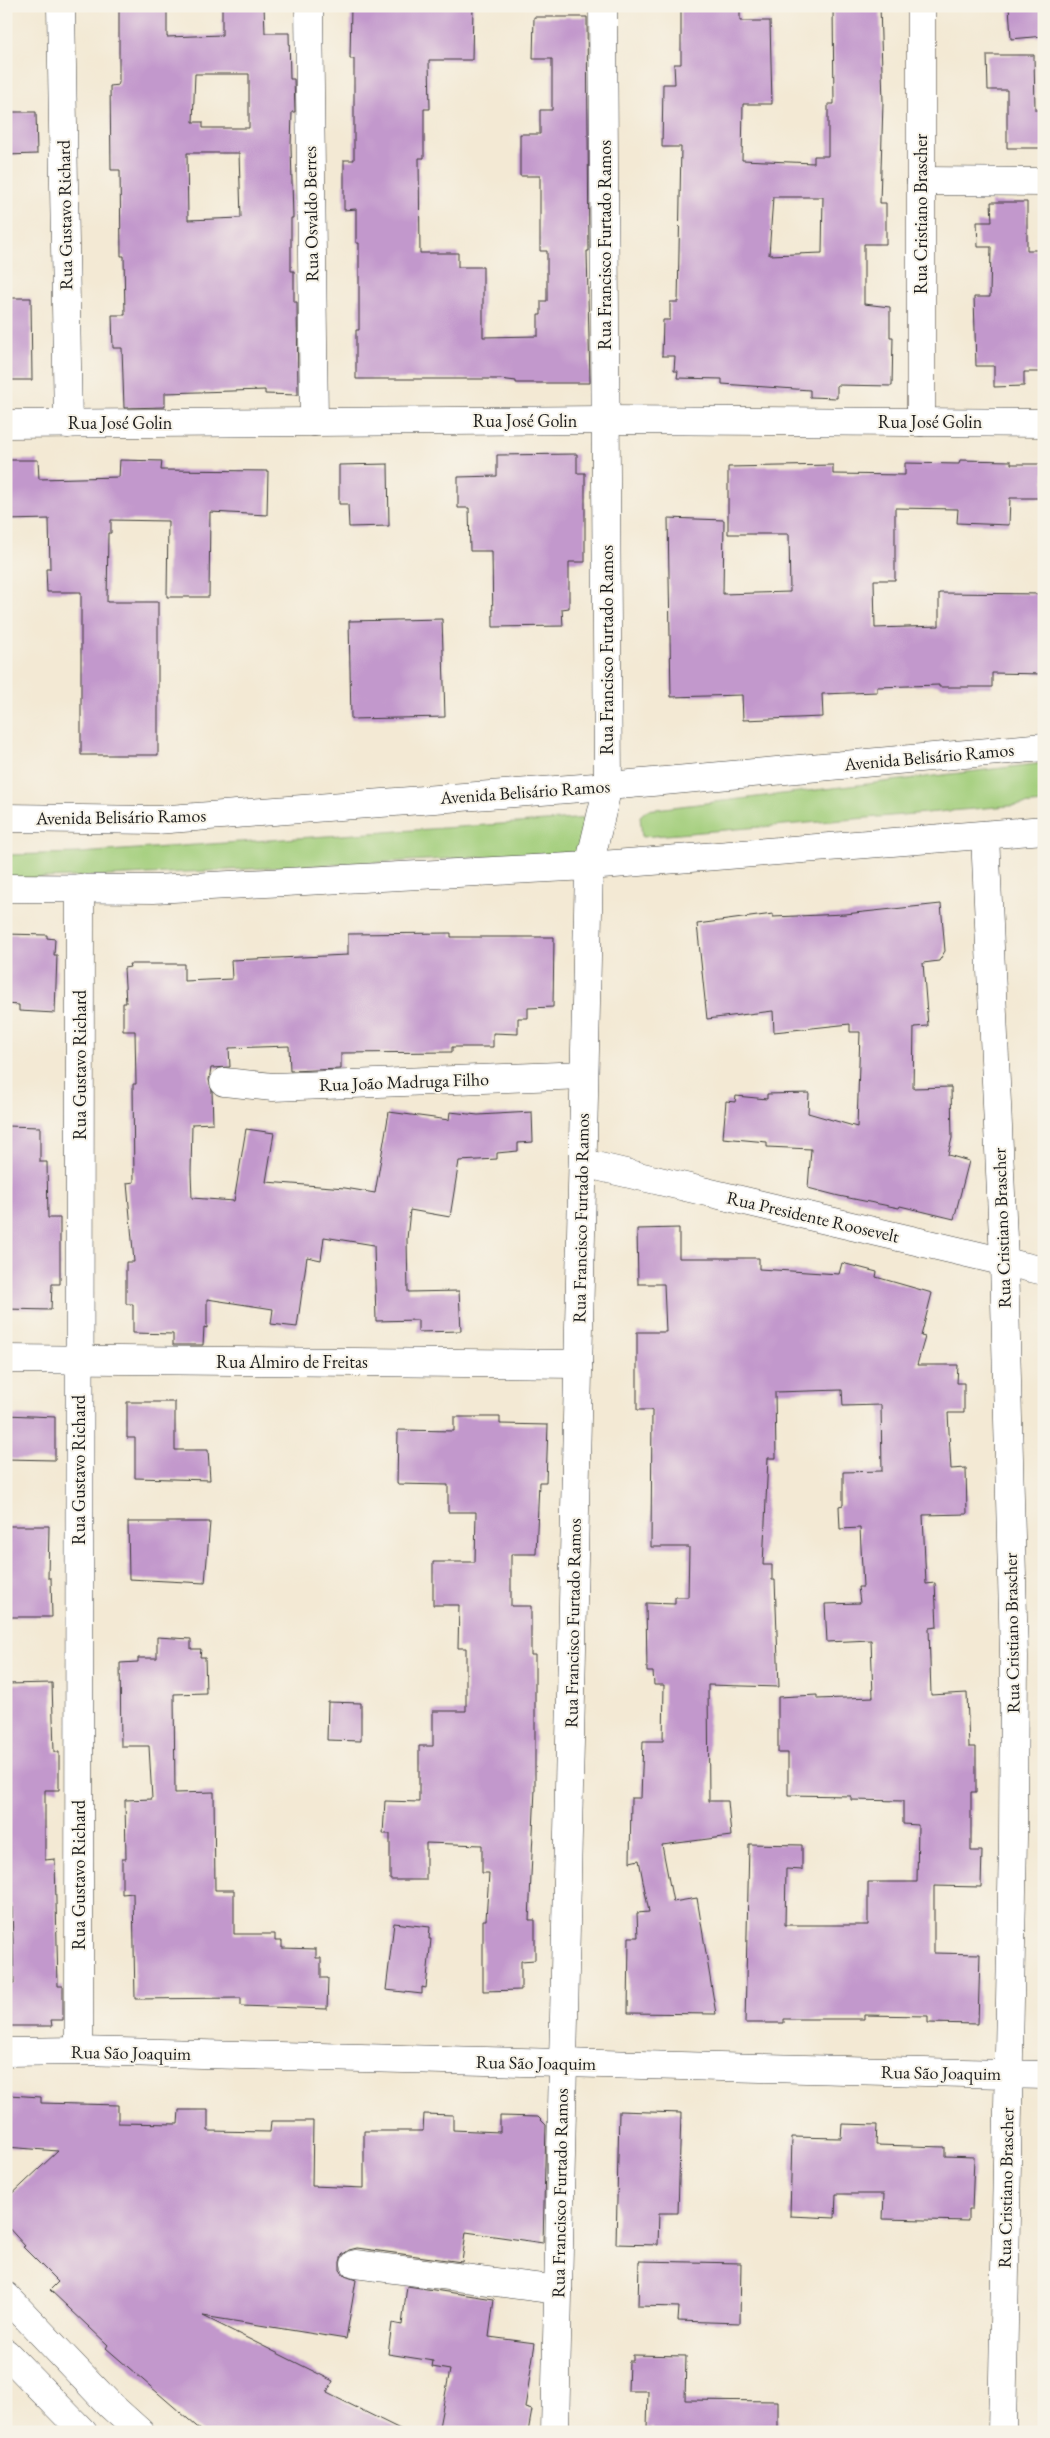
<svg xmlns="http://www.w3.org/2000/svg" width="1050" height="2438" viewBox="0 0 1050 2438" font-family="'EB Garamond',serif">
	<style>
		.green { fill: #a1cd79; stroke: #5e744a }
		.building { fill: #c298cc; fill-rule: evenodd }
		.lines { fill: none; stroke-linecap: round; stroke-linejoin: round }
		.street-casing { stroke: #3c3b38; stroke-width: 29 }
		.secondary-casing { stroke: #3c3b38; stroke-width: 29 }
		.primary-casing { stroke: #3c3b38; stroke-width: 29 }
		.street { stroke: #fff; stroke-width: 28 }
		.secondary { stroke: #fff; stroke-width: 28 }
		.primary { stroke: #fff; stroke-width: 28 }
		.labels { text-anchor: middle; stroke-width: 4; stroke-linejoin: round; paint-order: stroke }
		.street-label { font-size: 18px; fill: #1c1c1c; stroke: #f7f3e8 }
	</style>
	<rect width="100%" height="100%" fill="#f7f3e8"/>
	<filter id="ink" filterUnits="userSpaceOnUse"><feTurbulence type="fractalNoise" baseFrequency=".02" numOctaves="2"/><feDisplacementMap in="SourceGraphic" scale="10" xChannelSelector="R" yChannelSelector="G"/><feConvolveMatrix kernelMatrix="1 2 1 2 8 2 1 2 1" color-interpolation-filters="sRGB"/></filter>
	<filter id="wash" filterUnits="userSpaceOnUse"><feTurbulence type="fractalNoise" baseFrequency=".0096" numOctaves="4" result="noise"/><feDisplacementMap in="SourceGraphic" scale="20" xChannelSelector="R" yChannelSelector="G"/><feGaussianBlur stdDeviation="1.12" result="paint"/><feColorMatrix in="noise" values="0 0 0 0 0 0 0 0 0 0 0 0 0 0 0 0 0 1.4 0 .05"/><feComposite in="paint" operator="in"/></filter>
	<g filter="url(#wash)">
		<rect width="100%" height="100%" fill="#f3e9d4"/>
		<!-- green -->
		<g class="green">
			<polygon points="1044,763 1044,803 642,837 640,816 647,810"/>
			<polygon points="589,818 586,852 108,876 6,879 6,855 79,853"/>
		</g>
		<g id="blocks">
			<!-- building -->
			<g class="building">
				<path d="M119 6H167V37L222 35V6H264L265 33H289L290 79H294L295 112H292L291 146 293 218H291V271H294V302H297L298 395 265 394V390L165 393V407L124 408 122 348H113L112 315H125L124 256H121L120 170H111L110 86 118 85 119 83ZM195 74H249V128H203V122H193ZM187 153H239L241 218 188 220Z"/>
				<polygon points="351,6 473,6 472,60 429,60 430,109 424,109 424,158 419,158 420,253 458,253 458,267 483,267 483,337 538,336 538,315 541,315 541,301 547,301 547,251 540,251 540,176 520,176 520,134 540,134 540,110 552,110 552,59 533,59 534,17 587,17 589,251 587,251 590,383 516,383 516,381 500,379 356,379 356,330 359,330 359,243 356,243 356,209 344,210 344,160 354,160 354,59 350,59"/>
				<path d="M681 6H740V21H770L772 104H743L742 160 814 163V156H828V104H834L833 6H880L883 102 880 203H886V244H864V304L890 307V337H893L892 386 837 385V398L810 397V390L722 384V379L677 378 678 371H674L675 356H662L663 320H670V302H678L681 147H662L663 84H675L674 64H681ZM773 197H823L822 253 769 255Z"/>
				<polygon points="1009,6 1044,6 1044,36 1011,39"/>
				<polygon points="987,55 1034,55 1035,110 1043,110 1044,148 1007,148 1007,90 988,90"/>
				<polygon points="6,112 36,112 37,154 6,155"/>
				<polygon points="991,202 1027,202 1027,250 1044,250 1044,372 1024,372 1024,386 994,387 994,366 976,366 974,297 990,297 991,247 978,247 977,222 992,222"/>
				<polygon points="6,298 31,298 32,380 6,380"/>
				<polygon points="577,454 577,473 585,473 585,562 569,562 569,608 562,609 563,626 493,627 492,551 470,551 469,508 458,508 458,477 497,476 497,455"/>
				<polygon points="6,460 38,460 39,479 119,477 120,460 162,461 161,470 268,471 267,515 210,512 209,597 167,597 168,521 111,520 111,533 108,533 107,602 158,602 158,755 81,755 81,592 47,592 46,569 50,569 49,519 6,520"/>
				<polygon points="960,460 1011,461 1011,464 1044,464 1044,498 1010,498 1009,525 957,523 958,509 895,508 895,580 874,580 875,628 939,626 939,593 1044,594 1044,674 992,673 992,687 939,687 939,685 877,687 877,692 822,694 823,717 743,720 742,695 671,697 668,518 724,520 723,594 790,592 789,534 728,534 728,467 833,465 833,474 905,475 905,463 959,464"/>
				<polygon points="388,464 389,526 349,527 348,504 339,504 339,465"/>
				<polygon points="442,619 445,717 351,719 349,621"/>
				<polygon points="941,904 945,951 939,961 923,963 928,1026 914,1027 913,1088 951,1087 952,1138 948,1155 969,1161 954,1219 900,1206 899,1208 839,1196 808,1188 811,1149 767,1147 767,1142 723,1138 726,1101 735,1102 736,1096 767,1099 767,1094 809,1093 808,1113 857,1127 860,1032 850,1032 850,1024 774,1032 773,1011 707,1019 697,924 773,914 773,917 845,914"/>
				<polygon points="451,933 451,937 554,937 553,1007 528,1008 528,1018 518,1018 518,1034 493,1033 493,1047 452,1047 452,1052 341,1053 341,1069 290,1071 289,1046 229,1048 230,1067 211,1068 209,1080 212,1091 213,1123 192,1124 191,1173 192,1198 234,1201 246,1129 274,1133 266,1182 345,1188 375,1193 389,1112 449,1120 450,1112 478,1115 532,1112 533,1142 518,1143 518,1151 497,1153 497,1159 459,1161 450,1217 410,1210 407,1239 408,1292 459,1291 461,1331 418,1332 418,1320 376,1321 374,1245 324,1237 321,1260 307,1257 297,1327 271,1324 273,1309 207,1299 207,1328 204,1327 203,1345 173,1345 173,1334 133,1333 133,1304 126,1304 126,1262 134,1262 127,1183 134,1182 133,1084 136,1084 135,1031 123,1031 123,1003 126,1003 124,968 130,967 129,964 184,964 184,981 232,979 231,960 348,955 348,934"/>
				<polygon points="6,934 47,935 47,938 55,939 54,955 57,955 55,1013 19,1011 19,1005 6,1004"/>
				<polygon points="6,1126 40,1127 40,1162 47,1162 48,1218 60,1218 60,1284 52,1284 51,1310 6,1309"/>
				<polygon points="679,1228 679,1258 759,1258 759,1269 839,1274 842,1263 877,1272 876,1277 932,1293 921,1336 925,1337 917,1365 958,1365 957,1383 964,1383 964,1413 948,1413 951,1469 966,1468 967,1514 923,1515 926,1584 935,1583 937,1627 929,1628 931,1695 967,1693 969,1747 976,1747 976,1792 971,1792 971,1851 982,1851 981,1887 934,1886 934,1953 980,1954 978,2024 928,2023 928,2016 864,2015 864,2019 784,2019 784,2023 745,2023 749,1844 802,1845 802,1870 786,1869 785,1925 868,1925 868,1882 917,1882 918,1825 903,1824 903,1801 851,1800 851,1796 788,1795 788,1753 778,1753 778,1697 817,1695 817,1699 873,1697 871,1640 827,1642 825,1604 860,1603 858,1587 863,1587 860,1528 840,1529 839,1506 843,1505 843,1472 882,1471 881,1405 843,1406 842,1390 775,1392 776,1458 768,1458 763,1565 772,1565 772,1580 775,1580 779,1687 708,1685 709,1801 728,1801 731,1836 662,1845 673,1902 697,1898 716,2014 628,2013 629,1937 638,1937 637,1913 649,1912 639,1860 630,1862 631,1798 641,1798 643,1741 663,1741 664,1685 654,1685 653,1672 647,1672 646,1603 675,1604 675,1597 688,1597 689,1547 651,1547 652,1410 637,1410 637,1332 666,1332 664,1284 638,1284 637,1229"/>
				<polygon points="127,1402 175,1402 175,1450 208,1450 210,1480 135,1478 135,1438 127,1438"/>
				<polygon points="6,1415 55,1417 55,1460 6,1459"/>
				<polygon points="454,1417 500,1417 500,1424 548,1425 546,1482 539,1482 536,1554 511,1554 511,1606 531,1606 531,1655 535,1655 535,1789 529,1920 535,1920 535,1960 521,1961 521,1990 483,1991 483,1920 486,1920 489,1873 482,1873 482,1845 426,1843 426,1880 390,1880 390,1834 383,1834 385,1801 419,1802 419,1746 433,1746 433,1711 466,1711 466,1648 458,1648 459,1605 433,1605 433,1562 475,1562 476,1512 448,1512 448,1485 397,1484 398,1430 454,1431"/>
				<polygon points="128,1522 210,1522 205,1583 129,1579"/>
				<polygon points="6,1526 49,1526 48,1578 51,1578 52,1617 6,1617"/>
				<polygon points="157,1637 191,1639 191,1649 201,1649 200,1657 205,1657 206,1693 174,1694 175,1793 214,1792 215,1890 234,1890 234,1934 275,1934 275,1941 282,1941 282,1948 316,1949 316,1958 321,1958 321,1978 328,1978 327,2009 241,2006 241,1998 135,1999 133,1893 122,1894 122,1859 126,1859 125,1800 152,1799 149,1746 121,1746 120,1663 138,1662 138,1658 157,1658"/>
				<polygon points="52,1683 54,1752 59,1752 59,1790 45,1790 45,1860 55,1859 58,1986 63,1986 63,2020 51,2020 52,2026 6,2026 6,1984 14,1984 12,1905 6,1906 6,1684"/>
				<polygon points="328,1702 361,1703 361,1741 327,1740"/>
				<polygon points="394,1923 430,1927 429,1939 431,1939 426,1988 422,1987 422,1994 386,1990"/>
				<polygon points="9,2095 41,2097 41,2103 118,2105 118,2123 178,2124 179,2110 208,2110 208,2131 270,2132 271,2121 313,2121 312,2186 364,2188 364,2131 423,2131 424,2114 453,2115 453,2130 500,2132 500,2116 538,2117 546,2125 543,2243 466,2232 462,2262 357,2248 349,2250 342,2255 340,2262 340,2270 345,2276 356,2280 346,2339 203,2316 333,2381 327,2393 406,2432 203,2432 106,2348 108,2345 50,2290 58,2282 23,2247 25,2246 6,2225 6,2200 58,2151 6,2147"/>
				<polygon points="619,2111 681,2113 678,2213 659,2213 658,2245 616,2244"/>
				<polygon points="842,2124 877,2125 876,2145 945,2147 945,2156 974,2157 972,2210 968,2210 968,2221 883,2219 884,2194 836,2194 835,2218 790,2216 792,2137 841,2138"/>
				<polygon points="639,2261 741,2263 740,2323 678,2321 679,2307 638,2306"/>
				<polygon points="407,2286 494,2299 489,2337 535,2343 525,2408 532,2410 528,2432 438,2432 450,2370 432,2367 433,2361 388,2354 392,2323 402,2325"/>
				<polygon points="633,2355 686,2356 685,2400 778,2401 778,2432 652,2432 653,2428 647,2428 648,2391 628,2391 629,2361 633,2361"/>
			</g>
		</g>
	</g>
	<g filter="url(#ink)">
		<use href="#blocks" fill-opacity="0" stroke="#3c3b38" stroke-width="1"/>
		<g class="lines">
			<defs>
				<g id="street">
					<polyline points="61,6 68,424"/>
					<polyline points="309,6 314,422"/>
					<polyline points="921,6 921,422"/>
					<polyline points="921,181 1044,182"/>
					<polyline points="985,835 1004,1261 1014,1656 1013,1838 1002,2432"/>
					<polyline points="224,1082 273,1087 584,1075"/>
					<polyline points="583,1163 1044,1271"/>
					<polyline points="6,1359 578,1364"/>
					<polyline points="79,2051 80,888"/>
					<polyline points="355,2264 558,2290"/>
					<polyline points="555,2432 589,866 608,786 603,6"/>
				</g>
				<g id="secondary">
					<polyline points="6,424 606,420 1044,423"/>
					<polyline points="6,2052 79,2051 1044,2075"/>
					<polyline points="6,2296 110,2405 140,2432"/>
					<polyline points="6,2353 83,2432"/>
				</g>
				<g id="primary">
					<polyline points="6,818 156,820 608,786 1044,747"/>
					<polyline points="6,888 154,889 589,866 1044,830"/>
				</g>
			</defs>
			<!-- street casing -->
			<use href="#street" class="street-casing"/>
			<!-- secondary casing -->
			<use href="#secondary" class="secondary-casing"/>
			<!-- primary casing -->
			<use href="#primary" class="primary-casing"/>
			<!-- street -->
			<use href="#street" class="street"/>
			<!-- secondary -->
			<use href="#secondary" class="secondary"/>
			<!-- primary -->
			<use href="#primary" class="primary"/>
		</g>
	</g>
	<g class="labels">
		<!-- street labels -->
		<g class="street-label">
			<text transform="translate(311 214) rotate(-91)" y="6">Rua Osvaldo Berres</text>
			<text transform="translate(921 214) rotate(-90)" y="6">Rua Cristiano Brascher</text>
			<text transform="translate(65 215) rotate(-91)" y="6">Rua Gustavo Richard</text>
			<text transform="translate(605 245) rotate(-90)" y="6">Rua Francisco Furtado Ramos</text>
			<text x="525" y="427">Rua José Golin</text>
			<text x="930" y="428">Rua José Golin</text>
			<text x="120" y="429">Rua José Golin</text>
			<text transform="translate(607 650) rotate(-90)" y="6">Rua Francisco Furtado Ramos</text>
			<text transform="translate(929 757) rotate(-5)" y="6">Avenida Belisário Ramos</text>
			<text transform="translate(525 792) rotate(-4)" y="6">Avenida Belisário Ramos</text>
			<text transform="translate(121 817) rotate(-1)" y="6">Avenida Belisário Ramos</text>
			<text transform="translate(80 1065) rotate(-90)" y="6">Rua Gustavo Richard</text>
			<text transform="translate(404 1082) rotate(-2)" y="6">Rua João Madruga Filho</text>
			<text transform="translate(813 1217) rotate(13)" y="6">Rua Presidente Roosevelt</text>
			<text transform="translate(581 1218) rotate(-89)" y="6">Rua Francisco Furtado Ramos</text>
			<text transform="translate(1002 1228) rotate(-92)" y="6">Rua Cristiano Brascher</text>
			<text x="292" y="1368">Rua Almiro de Freitas</text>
			<text transform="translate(79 1470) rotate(-90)" y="6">Rua Gustavo Richard</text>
			<text transform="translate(573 1623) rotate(-89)" y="6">Rua Francisco Furtado Ramos</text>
			<text transform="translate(1012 1633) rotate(-91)" y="6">Rua Cristiano Brascher</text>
			<text transform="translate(79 1875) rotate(-90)" y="6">Rua Gustavo Richard</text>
			<text transform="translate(131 2053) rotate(1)" y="6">Rua São Joaquim</text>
			<text transform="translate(536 2063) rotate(1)" y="6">Rua São Joaquim</text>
			<text transform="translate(941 2073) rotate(1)" y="6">Rua São Joaquim</text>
			<text transform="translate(1006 2188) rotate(-89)" y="6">Rua Cristiano Brascher</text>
			<text transform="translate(560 2193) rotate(-89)" y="6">Rua Francisco Furtado Ramos</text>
		</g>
	</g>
	<!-- margin -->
	<rect width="1050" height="2438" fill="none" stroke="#f7f3e8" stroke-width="25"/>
</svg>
